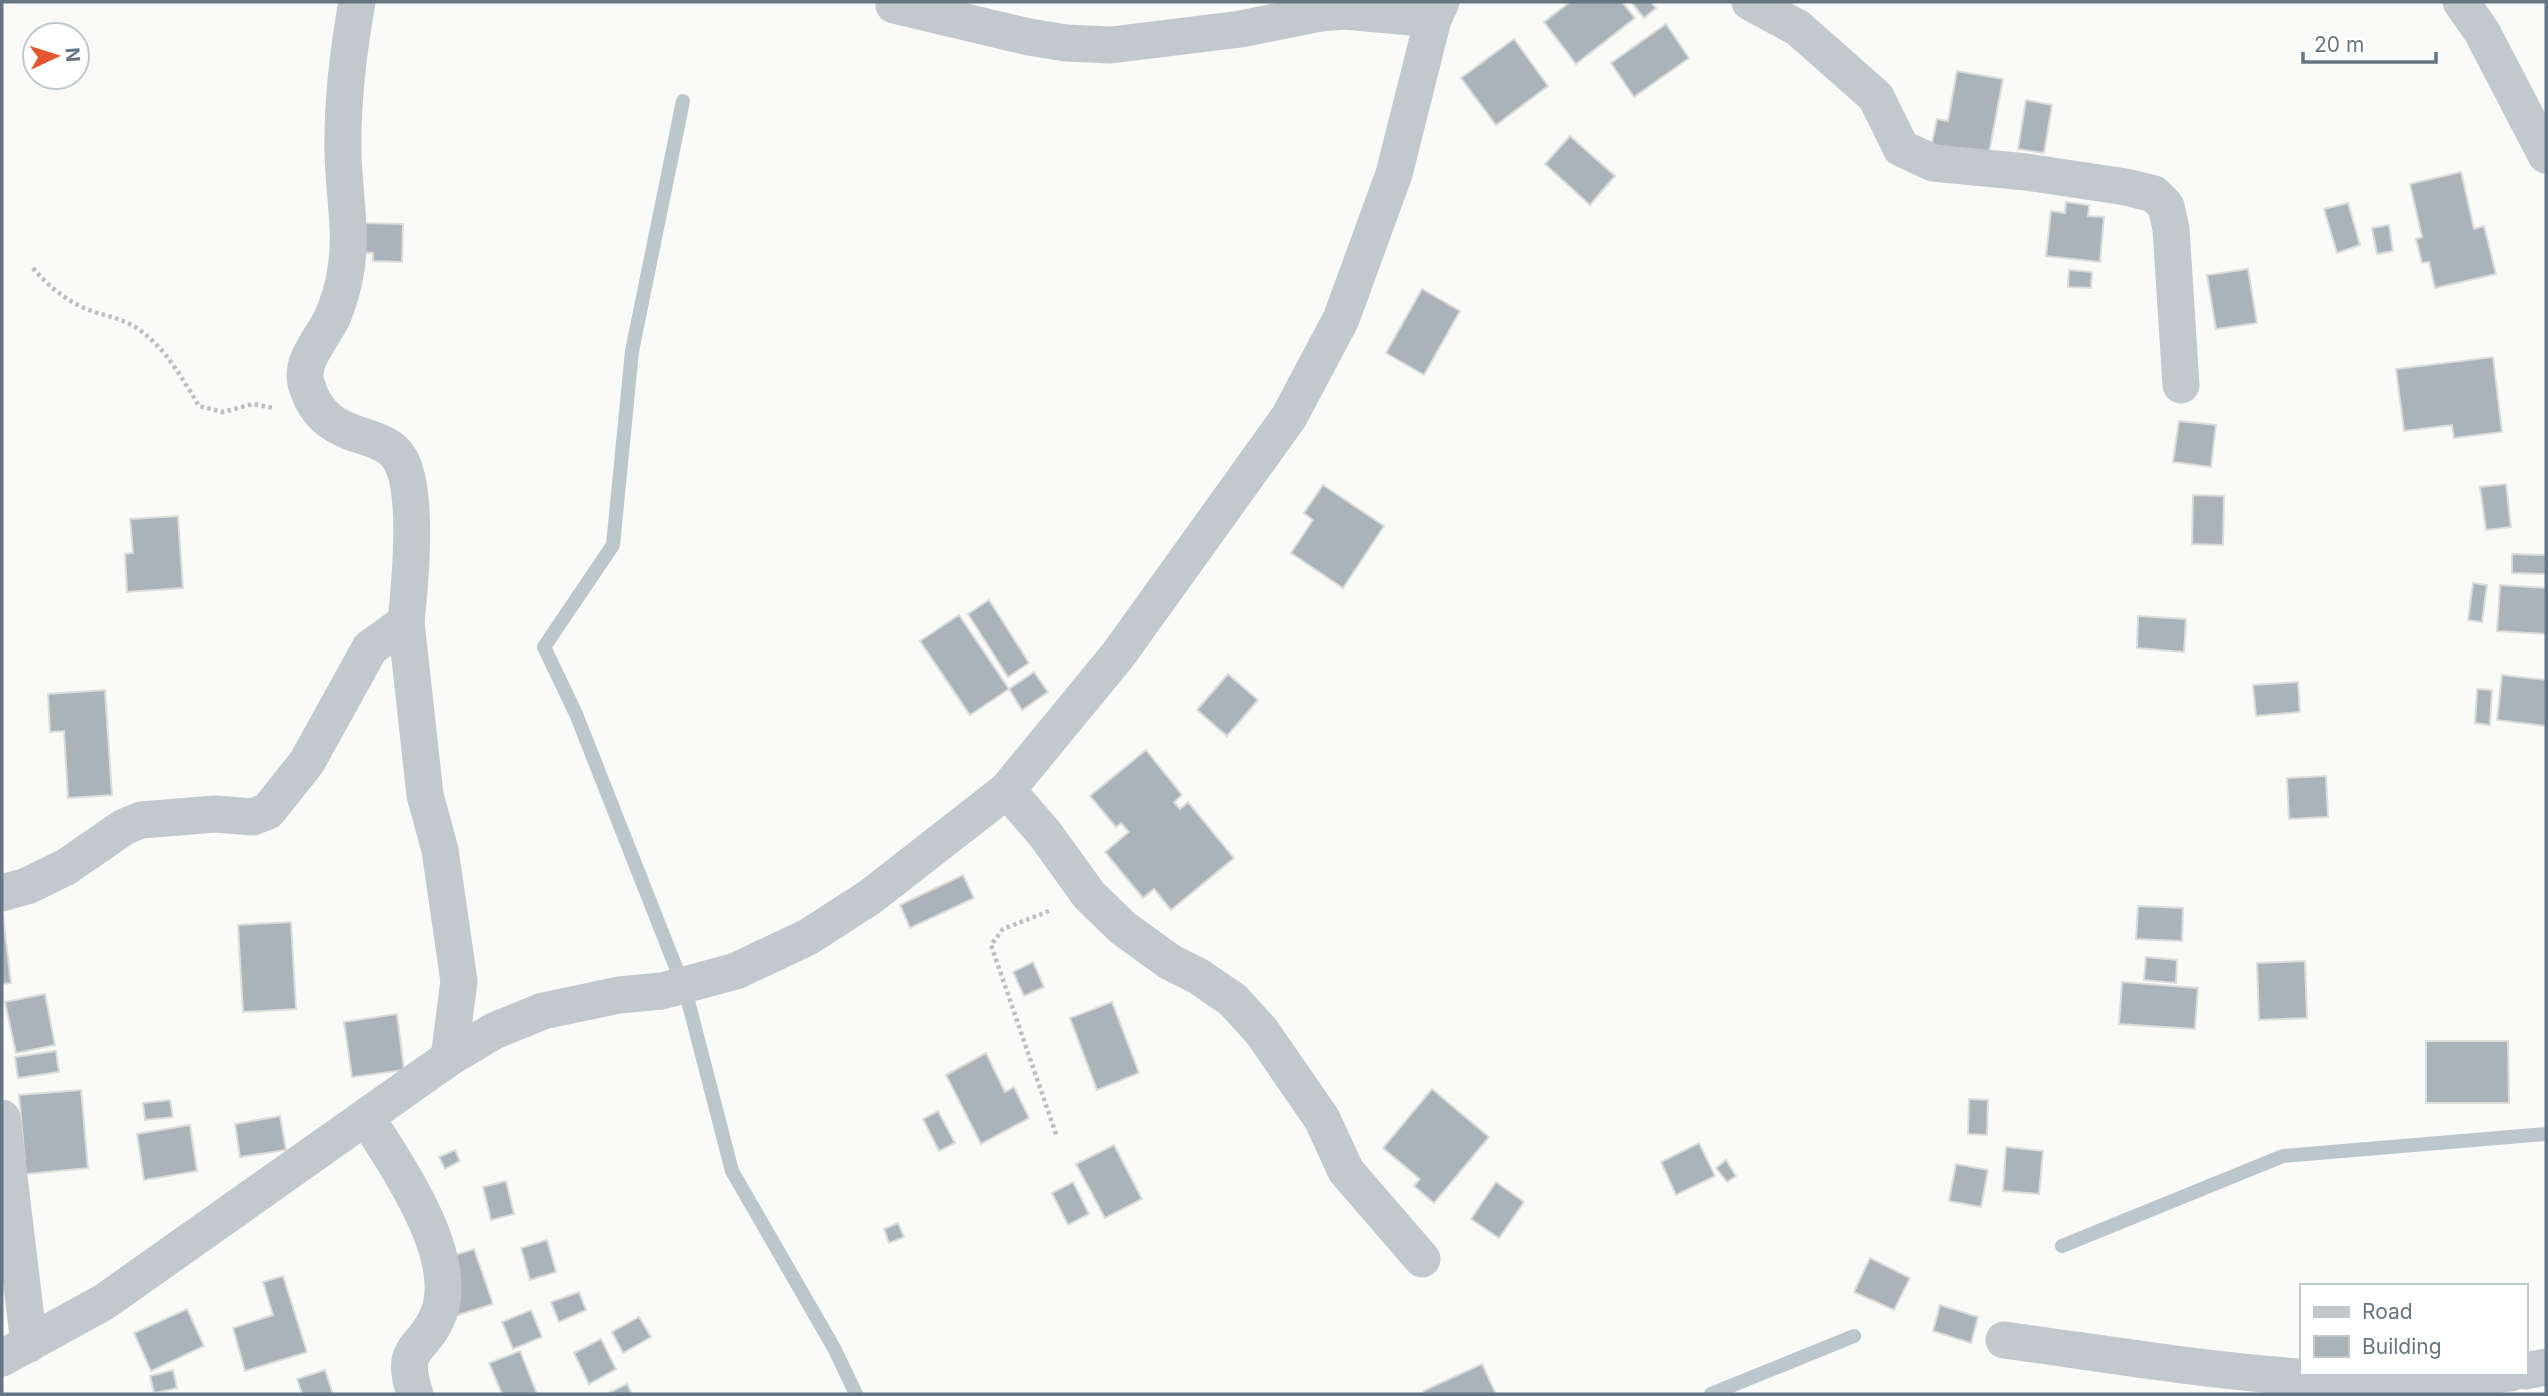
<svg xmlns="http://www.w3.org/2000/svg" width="2548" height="1396" viewBox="0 0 2548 1396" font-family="Inter,sans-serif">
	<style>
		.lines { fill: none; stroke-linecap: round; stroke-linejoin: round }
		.stream { stroke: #bbc7cb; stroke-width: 14 }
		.building { fill: #aab3b9; stroke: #dcdcda; stroke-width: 2 }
		.path { stroke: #bbbfc2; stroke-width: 4.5; stroke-dasharray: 3.5 3.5; stroke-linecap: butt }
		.minor { stroke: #c3c8cc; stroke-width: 37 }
	</style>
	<rect width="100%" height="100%" fill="#fafaf8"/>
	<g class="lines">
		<!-- stream -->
		<g class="stream">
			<polyline points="683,101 632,351 613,545 544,647 576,714 686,993 732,1171 834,1348 856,1394"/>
			<polyline points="2062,1246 2283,1156 2546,1134"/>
			<polyline points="1711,1394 1854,1336"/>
		</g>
	</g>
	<!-- building -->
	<g class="building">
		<polygon points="1570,2 1622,2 1635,18 1576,64 1544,22"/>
		<polygon points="1631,2 1651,2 1656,8 1644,18"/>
		<polygon points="1666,24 1689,58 1634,97 1611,63"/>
		<polygon points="1514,39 1548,86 1496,125 1461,78"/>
		<polygon points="1957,71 2003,79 1987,163 1930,153 1937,119 1948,121"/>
		<polygon points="2026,100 2052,105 2044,153 2018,149"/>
		<polygon points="1570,136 1615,176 1590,205 1545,164"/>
		<polygon points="2461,172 2474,229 2484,226 2496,274 2435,288 2429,262 2422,263 2416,239 2422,237 2410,184"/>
		<polygon points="2066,202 2089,205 2088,216 2104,217 2100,262 2046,256 2051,211 2065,213"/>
		<polygon points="2348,203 2360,245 2337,253 2324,209"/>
		<polygon points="358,223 403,224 402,262 373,261 373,253 357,252"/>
		<polygon points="2389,225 2393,251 2377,254 2372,228"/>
		<polygon points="2248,269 2257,323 2216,329 2207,275"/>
		<polygon points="2069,270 2092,272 2091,288 2068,287"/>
		<polygon points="1422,289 1460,311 1424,375 1386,353"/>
		<polygon points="2493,357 2502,432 2454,438 2452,425 2404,431 2396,369"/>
		<polygon points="2179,421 2216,425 2211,467 2173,462"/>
		<polygon points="2506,484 2511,527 2486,530 2480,487"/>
		<polygon points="1323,485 1384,526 1343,588 1291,553 1313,520 1304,513"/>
		<polygon points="2193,495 2224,496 2223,545 2192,544"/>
		<polygon points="178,516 183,588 127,592 125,554 133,553 130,519"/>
		<polygon points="2512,554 2546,555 2546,574 2512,573"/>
		<polygon points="2473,583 2487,585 2482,622 2468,620"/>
		<polygon points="2500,585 2546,588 2546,634 2497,631"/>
		<polygon points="989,600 1029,663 1008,677 968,614"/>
		<polygon points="959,615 1009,689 970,715 920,641"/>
		<polygon points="2138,616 2186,619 2184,652 2137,648"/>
		<polygon points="1034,672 1048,692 1022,710 1009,689"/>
		<polygon points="1228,674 1258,700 1227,736 1197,710"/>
		<polygon points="2502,675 2546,680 2546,726 2497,720"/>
		<polygon points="2298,682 2300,712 2256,716 2253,685"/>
		<polygon points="2477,689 2492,690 2490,725 2475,723"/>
		<polygon points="105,690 112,795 68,798 64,731 50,732 48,694"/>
		<polygon points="1146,750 1182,795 1174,802 1180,809 1188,802 1234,858 1171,910 1154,889 1143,898 1105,852 1129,832 1121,823 1116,827 1090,796"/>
		<polygon points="2326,776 2328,817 2289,819 2287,778"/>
		<polygon points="963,875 974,898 910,928 900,905"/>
		<polygon points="2138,906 2183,908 2182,941 2136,939"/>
		<polygon points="2,908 11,983 2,984"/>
		<polygon points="291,922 296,1009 243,1012 238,925"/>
		<polygon points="2146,957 2177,960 2176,983 2144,980"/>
		<polygon points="2305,961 2307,1018 2259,1020 2257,963"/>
		<polygon points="1033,962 1044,987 1024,996 1013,972"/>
		<polygon points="2122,982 2198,988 2195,1029 2119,1024"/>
		<polygon points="45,994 55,1045 16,1053 5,1002"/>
		<polygon points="1112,1002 1139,1073 1097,1090 1070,1018"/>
		<polygon points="397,1014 404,1070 352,1077 344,1022"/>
		<polygon points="2426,1041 2508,1041 2509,1103 2426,1103"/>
		<polygon points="56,1051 59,1072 18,1078 15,1057"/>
		<polygon points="986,1053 1005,1092 1014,1087 1029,1118 981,1144 946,1075"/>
		<polygon points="1432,1089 1489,1137 1434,1203 1414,1186 1420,1179 1383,1148"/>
		<polygon points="81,1090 88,1168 26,1174 19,1095"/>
		<polygon points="1969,1099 1988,1100 1987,1135 1968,1134"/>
		<polygon points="170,1100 173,1117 145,1120 143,1103"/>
		<polygon points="938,1111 955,1143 939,1151 923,1119"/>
		<polygon points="280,1116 286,1150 240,1157 235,1124"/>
		<polygon points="190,1125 197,1171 144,1180 137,1134"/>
		<polygon points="1699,1143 1715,1176 1676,1195 1661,1162"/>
		<polygon points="1114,1145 1142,1199 1105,1218 1076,1164"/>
		<polygon points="2006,1147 2043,1151 2039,1194 2003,1191"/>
		<polygon points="455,1150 460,1161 445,1169 439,1157"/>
		<polygon points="1726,1160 1736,1176 1727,1182 1716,1168"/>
		<polygon points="1956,1164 1988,1170 1981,1207 1949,1201"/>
		<polygon points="506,1181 514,1214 491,1220 483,1187"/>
		<polygon points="1073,1182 1089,1214 1068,1225 1052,1193"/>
		<polygon points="1496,1182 1524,1202 1499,1238 1471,1219"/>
		<polygon points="898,1223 904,1237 889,1243 884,1229"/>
		<polygon points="547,1240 556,1272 530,1280 521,1248"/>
		<polygon points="474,1249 493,1304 458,1315 440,1260"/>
		<polygon points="1870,1258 1910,1278 1894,1310 1854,1292"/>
		<polygon points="283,1276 307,1352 245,1371 233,1328 273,1315 263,1282"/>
		<polygon points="579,1292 586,1310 559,1322 551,1302"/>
		<polygon points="1940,1305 1978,1317 1971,1343 1933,1331"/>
		<polygon points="187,1309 204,1346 151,1371 134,1333"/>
		<polygon points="531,1310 542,1337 513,1349 502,1322"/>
		<polygon points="639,1317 651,1337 623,1353 612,1332"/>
		<polygon points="601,1339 616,1369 589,1384 574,1353"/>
		<polygon points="520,1351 537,1394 502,1394 489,1363"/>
		<polygon points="1482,1364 1496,1394 1424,1394 1423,1391"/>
		<polygon points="173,1370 177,1388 154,1393 150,1376"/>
		<polygon points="325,1370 333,1394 302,1394 297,1379"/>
		<polygon points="627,1384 632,1394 606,1394"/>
	</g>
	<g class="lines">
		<!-- path -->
		<g class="path">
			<path d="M33 268C47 285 63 298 84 308 100 315 119 317 135 327 164 345 182 378 199 406L223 412 253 404 273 408"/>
			<polyline points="1049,911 1003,929 991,945 1057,1137"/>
		</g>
		<!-- minor -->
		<g class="minor">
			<polyline points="1750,2 1798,28 1876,97 1901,148 1933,163 2026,172 2126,187 2154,194 2166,206 2171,229 2181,385"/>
			<polyline points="2461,2 2482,32 2546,155"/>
			<polyline points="894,5 1029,37 1066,43 1111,45 1241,29 1320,13 1345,11 1433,19"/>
			<polyline points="406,622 425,795 440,850 459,981 449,1058"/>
			<polyline points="1007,790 1045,834 1089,895 1123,928 1170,962 1198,976 1233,1000 1262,1032 1322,1119 1346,1171 1422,1259"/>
			<path d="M2 893 27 886 66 867 124 827 141 820 215 814 253 817 268 811 307 762 370 648 406 622C410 584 419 492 400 459 381 426 324 447 306 383 300 360 324 336 333 316 338 303 343 288 345 275 353 234 344 196 343 154 342 103 348 52 357 2"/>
			<path d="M366 1117C396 1165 460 1254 439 1313 424 1353 398 1343 415 1394"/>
			<polyline points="2,1118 29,1344"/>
			<path d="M2004 1340C2167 1362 2347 1396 2511 1373"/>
			<polyline points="2,1358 104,1302 449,1058 494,1031 543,1011 619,995 662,991 736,971 808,937 870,897 1007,790 1118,655 1289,417 1341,319 1394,174 1433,19 1441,2"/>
			<polyline points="2525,1371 2546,1367"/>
		</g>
	</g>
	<!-- border -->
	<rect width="2548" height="1396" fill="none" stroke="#657683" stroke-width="7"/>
	<!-- legend -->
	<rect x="2300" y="1284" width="228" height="91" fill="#ffffff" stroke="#c1c8cd" stroke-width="2"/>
	<rect x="2314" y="1307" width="35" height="10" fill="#c3c8cc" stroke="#c1c8cd" stroke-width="2"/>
	<text x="2362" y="1319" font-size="21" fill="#657683">Road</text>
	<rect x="2314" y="1336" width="35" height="21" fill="#aab3b9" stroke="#c1c8cd" stroke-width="2"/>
	<text x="2362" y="1354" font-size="21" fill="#657683">Building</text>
	<!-- north arrow -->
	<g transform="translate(56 56) rotate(86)"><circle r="33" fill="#ffffff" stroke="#c1c8cd" stroke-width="2"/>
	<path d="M0-5L12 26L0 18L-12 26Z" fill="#e4572e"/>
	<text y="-10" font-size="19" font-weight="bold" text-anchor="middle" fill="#657683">N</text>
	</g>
	<!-- scale -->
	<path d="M2303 52v10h133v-10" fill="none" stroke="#657683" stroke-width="3.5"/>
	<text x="2314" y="52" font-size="21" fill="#657683" stroke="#ffffff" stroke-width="5" paint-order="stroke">20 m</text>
</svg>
